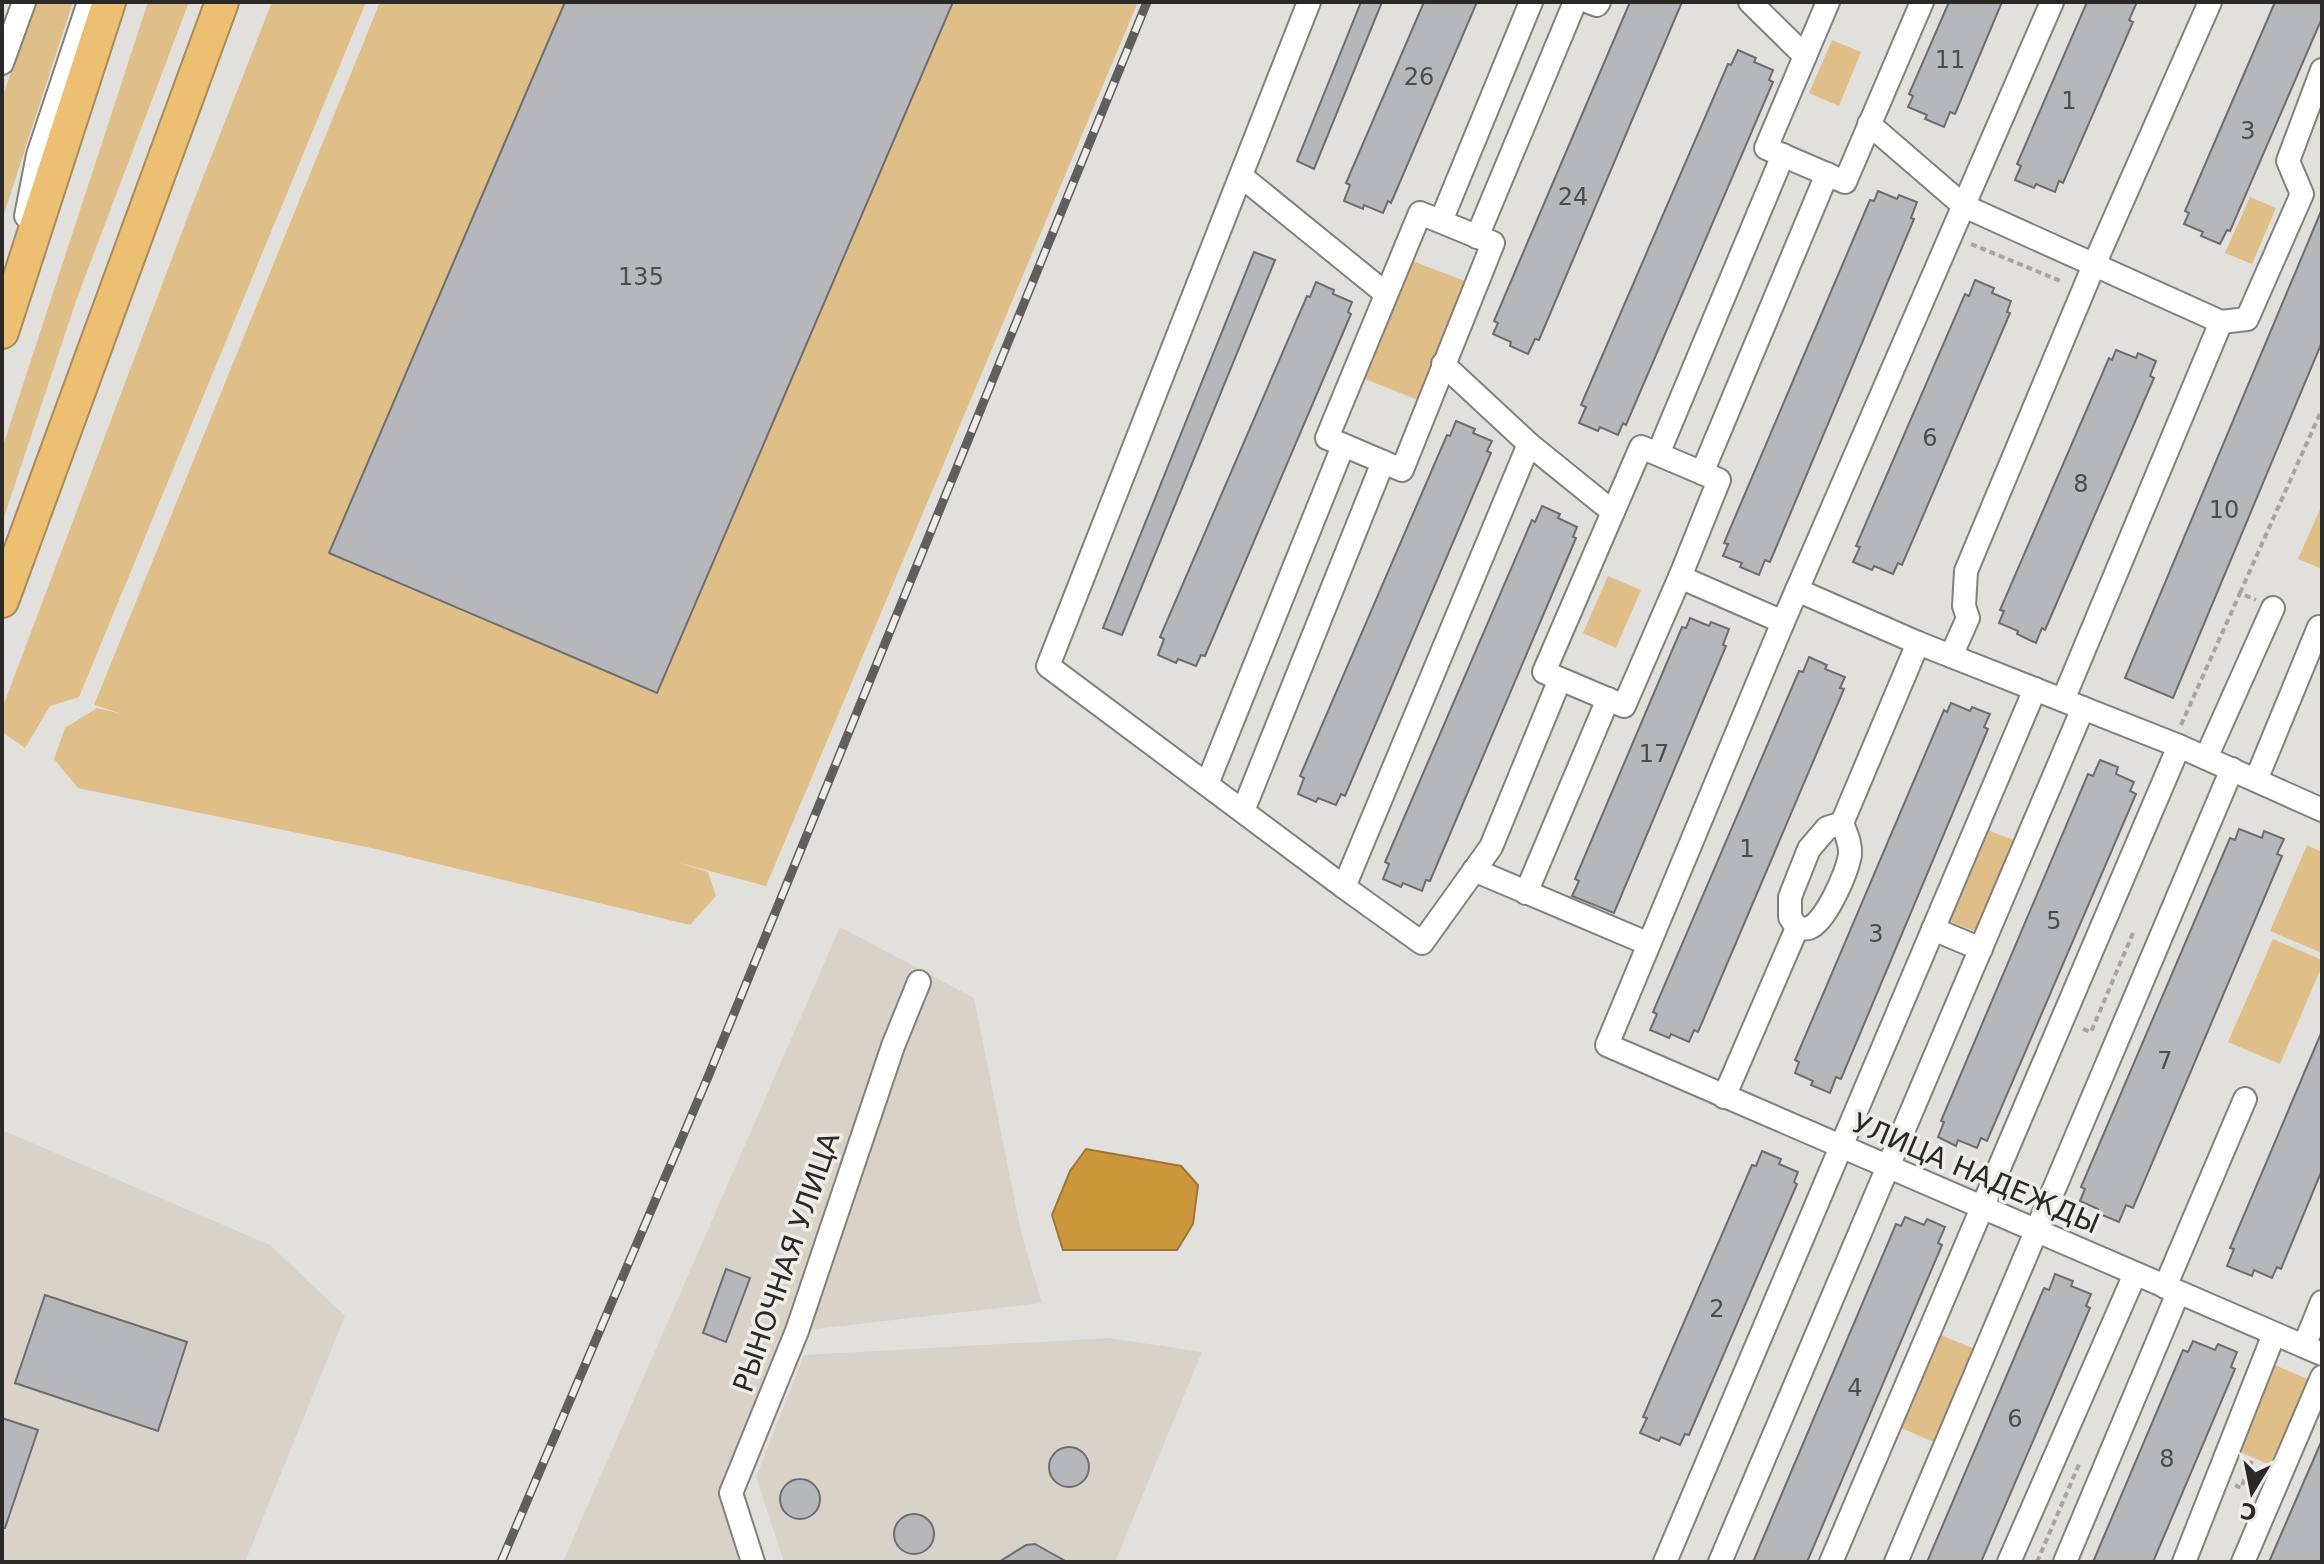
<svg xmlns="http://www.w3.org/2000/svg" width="2324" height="1564" viewBox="0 0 2324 1564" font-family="'DejaVu Sans',sans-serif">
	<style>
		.built { fill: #d9d2c8 }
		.green { fill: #e0be88 }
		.water { fill: #cc973a; stroke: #9b7635; stroke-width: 2 }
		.building { fill: #b6b7bb; stroke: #6d6d71; stroke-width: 2 }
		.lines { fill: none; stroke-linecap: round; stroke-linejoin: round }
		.minor-casing { stroke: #83807d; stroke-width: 26 }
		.highway-casing { stroke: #a98a59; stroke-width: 36 }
		.path { stroke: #a7a5a2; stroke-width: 4; stroke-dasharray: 6 4; stroke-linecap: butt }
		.minor { stroke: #fff; stroke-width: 22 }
		.highway { stroke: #edbf73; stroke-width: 32 }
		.rail-casing { stroke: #605f5d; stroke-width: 9 }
		.rail { stroke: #f0ede9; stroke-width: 6; stroke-dasharray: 18; stroke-linecap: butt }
		.labels { text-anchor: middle; stroke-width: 7; stroke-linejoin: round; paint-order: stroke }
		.number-label { font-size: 24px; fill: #4d4c4d }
		.street-label { font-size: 28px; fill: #2a2928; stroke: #f0ede9 }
	</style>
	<rect width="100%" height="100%" fill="#e2e0dc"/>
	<!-- built -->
	<g class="built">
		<polygon points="840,927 974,998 1021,1232 1042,1303 797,1331 738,1514 738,1562 563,1562"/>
		<polygon points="2,1130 270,1245 345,1316 245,1562 2,1562"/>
		<polygon points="1109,1338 1202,1352 1115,1562 784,1562 756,1477 804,1355"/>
	</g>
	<!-- green -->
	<g class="green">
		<polygon points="36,2 73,2 2,220 2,98"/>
		<polygon points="148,2 189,2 77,298 2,523 2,449"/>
		<polygon points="272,2 366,2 79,697 50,706 25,748 2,732 2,709 191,208"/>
		<polygon points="380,2 1138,2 766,886 676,862 708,872 716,896 690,925 376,849 78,788 54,759 65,728 97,708 122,714 94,705"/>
		<polygon points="1832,40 1861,52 1839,106 1809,93"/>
		<polygon points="2250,197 2276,208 2252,264 2225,253"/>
		<polygon points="1410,260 1465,281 1418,400 1360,377"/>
		<polygon points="2322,505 2322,569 2298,559"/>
		<polygon points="1608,576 1641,590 1616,648 1583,633"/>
		<polygon points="1985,829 2019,842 1981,934 1947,920"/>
		<polygon points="2307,845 2322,852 2322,953 2270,931"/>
		<polygon points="2273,939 2322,960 2322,966 2280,1064 2228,1042"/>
		<polygon points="1938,1334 1975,1349 1936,1443 1899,1427"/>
		<polygon points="2270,1363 2310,1380 2273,1466 2233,1449"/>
	</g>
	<!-- water -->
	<polygon class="water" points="1086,1149 1181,1166 1198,1185 1193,1224 1177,1250 1063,1250 1052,1215 1070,1171"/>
	<!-- building -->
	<g class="building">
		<polygon points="565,2 953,2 657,693 329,553"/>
		<polygon points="1361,2 1382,2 1314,169 1297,161"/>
		<polygon points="1424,2 1477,2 1391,203 1388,201 1383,213 1364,205 1363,209 1344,201 1350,185 1346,183"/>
		<polygon points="1630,2 1682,2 1539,340 1535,339 1528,354 1510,346 1511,342 1493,334 1498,323 1494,321"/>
		<polygon points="1949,2 2002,2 1955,114 1950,112 1944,127 1925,119 1927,115 1908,107 1913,96 1909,94"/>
		<polygon points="2087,2 2137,2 2129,20 2133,22 2063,183 2059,181 2055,192 2036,184 2034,188 2015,180 2021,166 2017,164"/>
		<polygon points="2275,2 2322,2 2322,18 2230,231 2227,230 2220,244 2201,236 2203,232 2184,224 2189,213 2185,211"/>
		<polygon points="1738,50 1756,58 1754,62 1773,70 1769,80 1773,82 1626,425 1623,423 1618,435 1600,427 1598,431 1579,423 1586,407 1581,405 1728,64 1731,65"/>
		<polygon points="1878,191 1897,199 1899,195 1917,202 1911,218 1914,219 1770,562 1765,560 1759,575 1740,567 1742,563 1723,556 1728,544 1724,543 1870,200 1874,201"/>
		<polygon points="2322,209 2322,342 2173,698 2125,678"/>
		<polygon points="1254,252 1275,260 1122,635 1103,628"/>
		<polygon points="1975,280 1994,288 1992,293 2011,301 2007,312 2010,313 1902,565 1898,563 1893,574 1874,566 1872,570 1853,562 1860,547 1856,546 1965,294 1969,296"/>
		<polygon points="1316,282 1334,290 1333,294 1352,302 1348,312 1351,314 1205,656 1201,655 1196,666 1178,659 1176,663 1158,655 1164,639 1160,637 1307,296 1310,297"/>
		<polygon points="2116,350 2136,358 2138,353 2156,361 2150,376 2154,378 2045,630 2042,628 2036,643 2017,634 2018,631 1999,623 2004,611 2000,610 2109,358 2112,360"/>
		<polygon points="1456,421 1475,429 1473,433 1492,441 1487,451 1491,453 1345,796 1341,794 1336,805 1318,798 1316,802 1298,794 1304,778 1300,776 1447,435 1450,436"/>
		<polygon points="1542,506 1560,514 1558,518 1577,527 1573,537 1576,538 1430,881 1426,880 1422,891 1403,883 1401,887 1383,879 1389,864 1385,862 1532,520 1535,522"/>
		<polygon points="1690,618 1709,626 1711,622 1729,629 1723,645 1726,646 1614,913 1572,896 1579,881 1575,879 1682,627 1686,628"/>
		<polygon points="1809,657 1827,665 1825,669 1845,677 1840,688 1844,689 1698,1032 1694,1030 1689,1042 1671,1034 1669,1038 1650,1030 1657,1014 1653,1012 1799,671 1803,672"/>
		<polygon points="1951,703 1970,711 1972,707 1990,714 1984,727 1988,729 1841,1079 1836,1077 1830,1093 1811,1085 1813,1081 1795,1073 1799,1062 1795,1060 1944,710 1947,712"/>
		<polygon points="2100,760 2118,767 2116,774 2134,782 2130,791 2136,794 1987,1141 1981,1138 1977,1148 1958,1140 1956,1146 1938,1137 1944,1122 1941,1121 2088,774 2093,776"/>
		<polygon points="2239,829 2262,838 2264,831 2284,839 2277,854 2282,856 2133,1208 2126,1205 2119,1222 2097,1213 2098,1209 2080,1201 2085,1189 2081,1187 2230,838 2235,840"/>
		<polygon points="2322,1031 2322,1170 2281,1269 2277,1267 2272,1278 2254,1270 2252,1276 2227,1266 2234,1249 2230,1248"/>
		<polygon points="1762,1151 1781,1159 1779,1164 1798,1172 1794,1182 1797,1184 1689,1435 1685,1434 1680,1445 1661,1437 1659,1441 1640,1433 1647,1418 1643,1417 1752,1165 1756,1166"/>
		<polygon points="1905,1217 1924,1225 1927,1219 1945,1227 1938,1243 1942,1245 1807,1562 1753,1562 1896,1224 1901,1226"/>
		<polygon points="726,1269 750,1278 726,1342 703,1333"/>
		<polygon points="2055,1274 2073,1281 2071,1286 2091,1294 2086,1306 2090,1308 1981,1562 1927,1562 2044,1288 2049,1290"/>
		<polygon points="45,1295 187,1342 158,1431 15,1383"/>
		<polygon points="2193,1341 2215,1350 2218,1344 2237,1352 2231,1367 2235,1369 2153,1562 2093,1562 2183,1350 2188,1352"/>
		<polygon points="2,1418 38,1430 5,1528 2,1528"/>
		<polygon points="2322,1440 2322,1562 2269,1562"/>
		<circle cx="1069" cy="1467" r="20"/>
		<circle cx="800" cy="1499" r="20"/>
		<circle cx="914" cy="1534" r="20"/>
		<polygon points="1035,1544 1067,1562 999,1562 1026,1545"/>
	</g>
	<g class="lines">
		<defs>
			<g id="minor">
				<polyline points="1309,2 1048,666 1344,887"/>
				<polyline points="1589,2 1597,5 1599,2"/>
				<polyline points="1750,2 1805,56"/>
				<polyline points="1828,2 1766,148 1845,182 1922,2"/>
				<polyline points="2052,2 1783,622 1607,1045 2322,1354"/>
				<polyline points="2,63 24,2"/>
				<polyline points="1869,124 1964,206 2221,322 2247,319 2302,194 2288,161 2322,70"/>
				<polyline points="1241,176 1385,293"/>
				<polygon points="1420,213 1493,243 1402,470 1327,438"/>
				<polyline points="26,216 38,155 89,2"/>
				<polyline points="1441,221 1531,2"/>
				<polyline points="1477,237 1575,2"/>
				<polyline points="1443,364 1529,444"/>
				<polyline points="1658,454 1783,155"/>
				<polyline points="1702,473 1827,174"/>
				<polyline points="1613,512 1641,447 1719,480 1680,577"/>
				<polyline points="1797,590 1918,643 2179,746 2322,810"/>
				<polyline points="1951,656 1968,618 1964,606 1966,571 2094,265 2210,2"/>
				<polyline points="1560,679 1491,847 1422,943 1344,887 1529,444 1613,512 1544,672 1624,706 1680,577 1783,622"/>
				<polyline points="2063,700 2221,322"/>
				<polyline points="2206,758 2273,608"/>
				<polyline points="2256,780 2319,627 2322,628"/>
				<polyline points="1207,784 1343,446"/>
				<polyline points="1243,811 1383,462"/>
				<polyline points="1474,870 1649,944"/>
				<polyline points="1526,893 1608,699"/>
				<path d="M1797 928C1800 928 1806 929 1809 928 1826 922 1847 872 1850 855 1851 843 1846 834 1842 823"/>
				<polyline points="1933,929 1981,949"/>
				<polyline points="1724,1097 1797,928 1790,917 1790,897 1809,849 1827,828 1842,823 1918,643"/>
				<polyline points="2165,1287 2245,1099"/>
				<polyline points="2304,1346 2322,1302"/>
				<polyline points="753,1562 731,1493 797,1331 893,1046 919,982"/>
				<polyline points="1665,1562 2035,689"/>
				<polyline points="1720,1562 2083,708"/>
				<polyline points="1831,1562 2179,746"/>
				<polyline points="1896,1562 2232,769"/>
				<polyline points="2009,1562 2135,1274"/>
				<polyline points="2065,1562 2178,1293"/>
				<polyline points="2184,1562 2274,1334"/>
				<polyline points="2243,1562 2322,1377"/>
			</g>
			<g id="highway">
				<polyline points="2,332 109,2"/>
				<polyline points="2,601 222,2"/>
			</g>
		</defs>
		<!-- minor casing -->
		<use href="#minor" class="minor-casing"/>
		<!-- highway casing -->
		<use href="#highway" class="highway-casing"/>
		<!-- path -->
		<g class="path">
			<polyline points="1971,244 2063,282"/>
			<polyline points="2240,593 2322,409"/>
			<polyline points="2181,725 2240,593 2256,600"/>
			<polyline points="2083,1029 2091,1032 2133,933"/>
			<polyline points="2235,1485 2241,1488 2253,1458"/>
			<polyline points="2037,1562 2080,1462"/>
		</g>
		<!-- minor -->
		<use href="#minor" class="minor"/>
		<!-- highway -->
		<use href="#highway" class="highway"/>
		<defs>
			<polyline id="rail" points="501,1562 708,1077 1147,2"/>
		</defs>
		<!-- rail casing -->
		<use href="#rail" class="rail-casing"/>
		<!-- rail -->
		<use href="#rail" class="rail"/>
	</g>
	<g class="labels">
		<!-- number labels -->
		<g class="number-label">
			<text x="1950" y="68">11</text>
			<text x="1419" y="85">26</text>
			<text x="2069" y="109">1</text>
			<text x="2248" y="139">3</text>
			<text x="1573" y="205">24</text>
			<text x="641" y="285">135</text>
			<text x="1930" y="446">6</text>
			<text x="2081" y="492">8</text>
			<text x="2224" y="518">10</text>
			<text x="1654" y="762">17</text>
			<text x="1747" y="857">1</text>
			<text x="2054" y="929">5</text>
			<text x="1876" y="942">3</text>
			<text x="2165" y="1069">7</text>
			<text x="1717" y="1317">2</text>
			<text x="1855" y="1396">4</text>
			<text x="2015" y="1427">6</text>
			<text x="2167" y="1467">8</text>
		</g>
		<!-- street labels -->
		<g class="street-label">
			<text transform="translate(1976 1173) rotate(23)" y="10">УЛИЦА НАДЕЖДЫ</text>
			<text transform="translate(786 1262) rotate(-71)" y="10">РЫНОЧНАЯ УЛИЦА</text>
		</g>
	</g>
	<!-- border -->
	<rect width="2324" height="1564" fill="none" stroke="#2a2928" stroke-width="8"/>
	<!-- north arrow -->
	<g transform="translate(2252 1492) rotate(190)" stroke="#f0ede9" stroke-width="6" paint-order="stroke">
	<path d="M0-6L14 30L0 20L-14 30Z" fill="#2a2928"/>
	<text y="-12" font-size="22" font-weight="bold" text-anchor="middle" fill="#2a2928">С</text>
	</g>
</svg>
